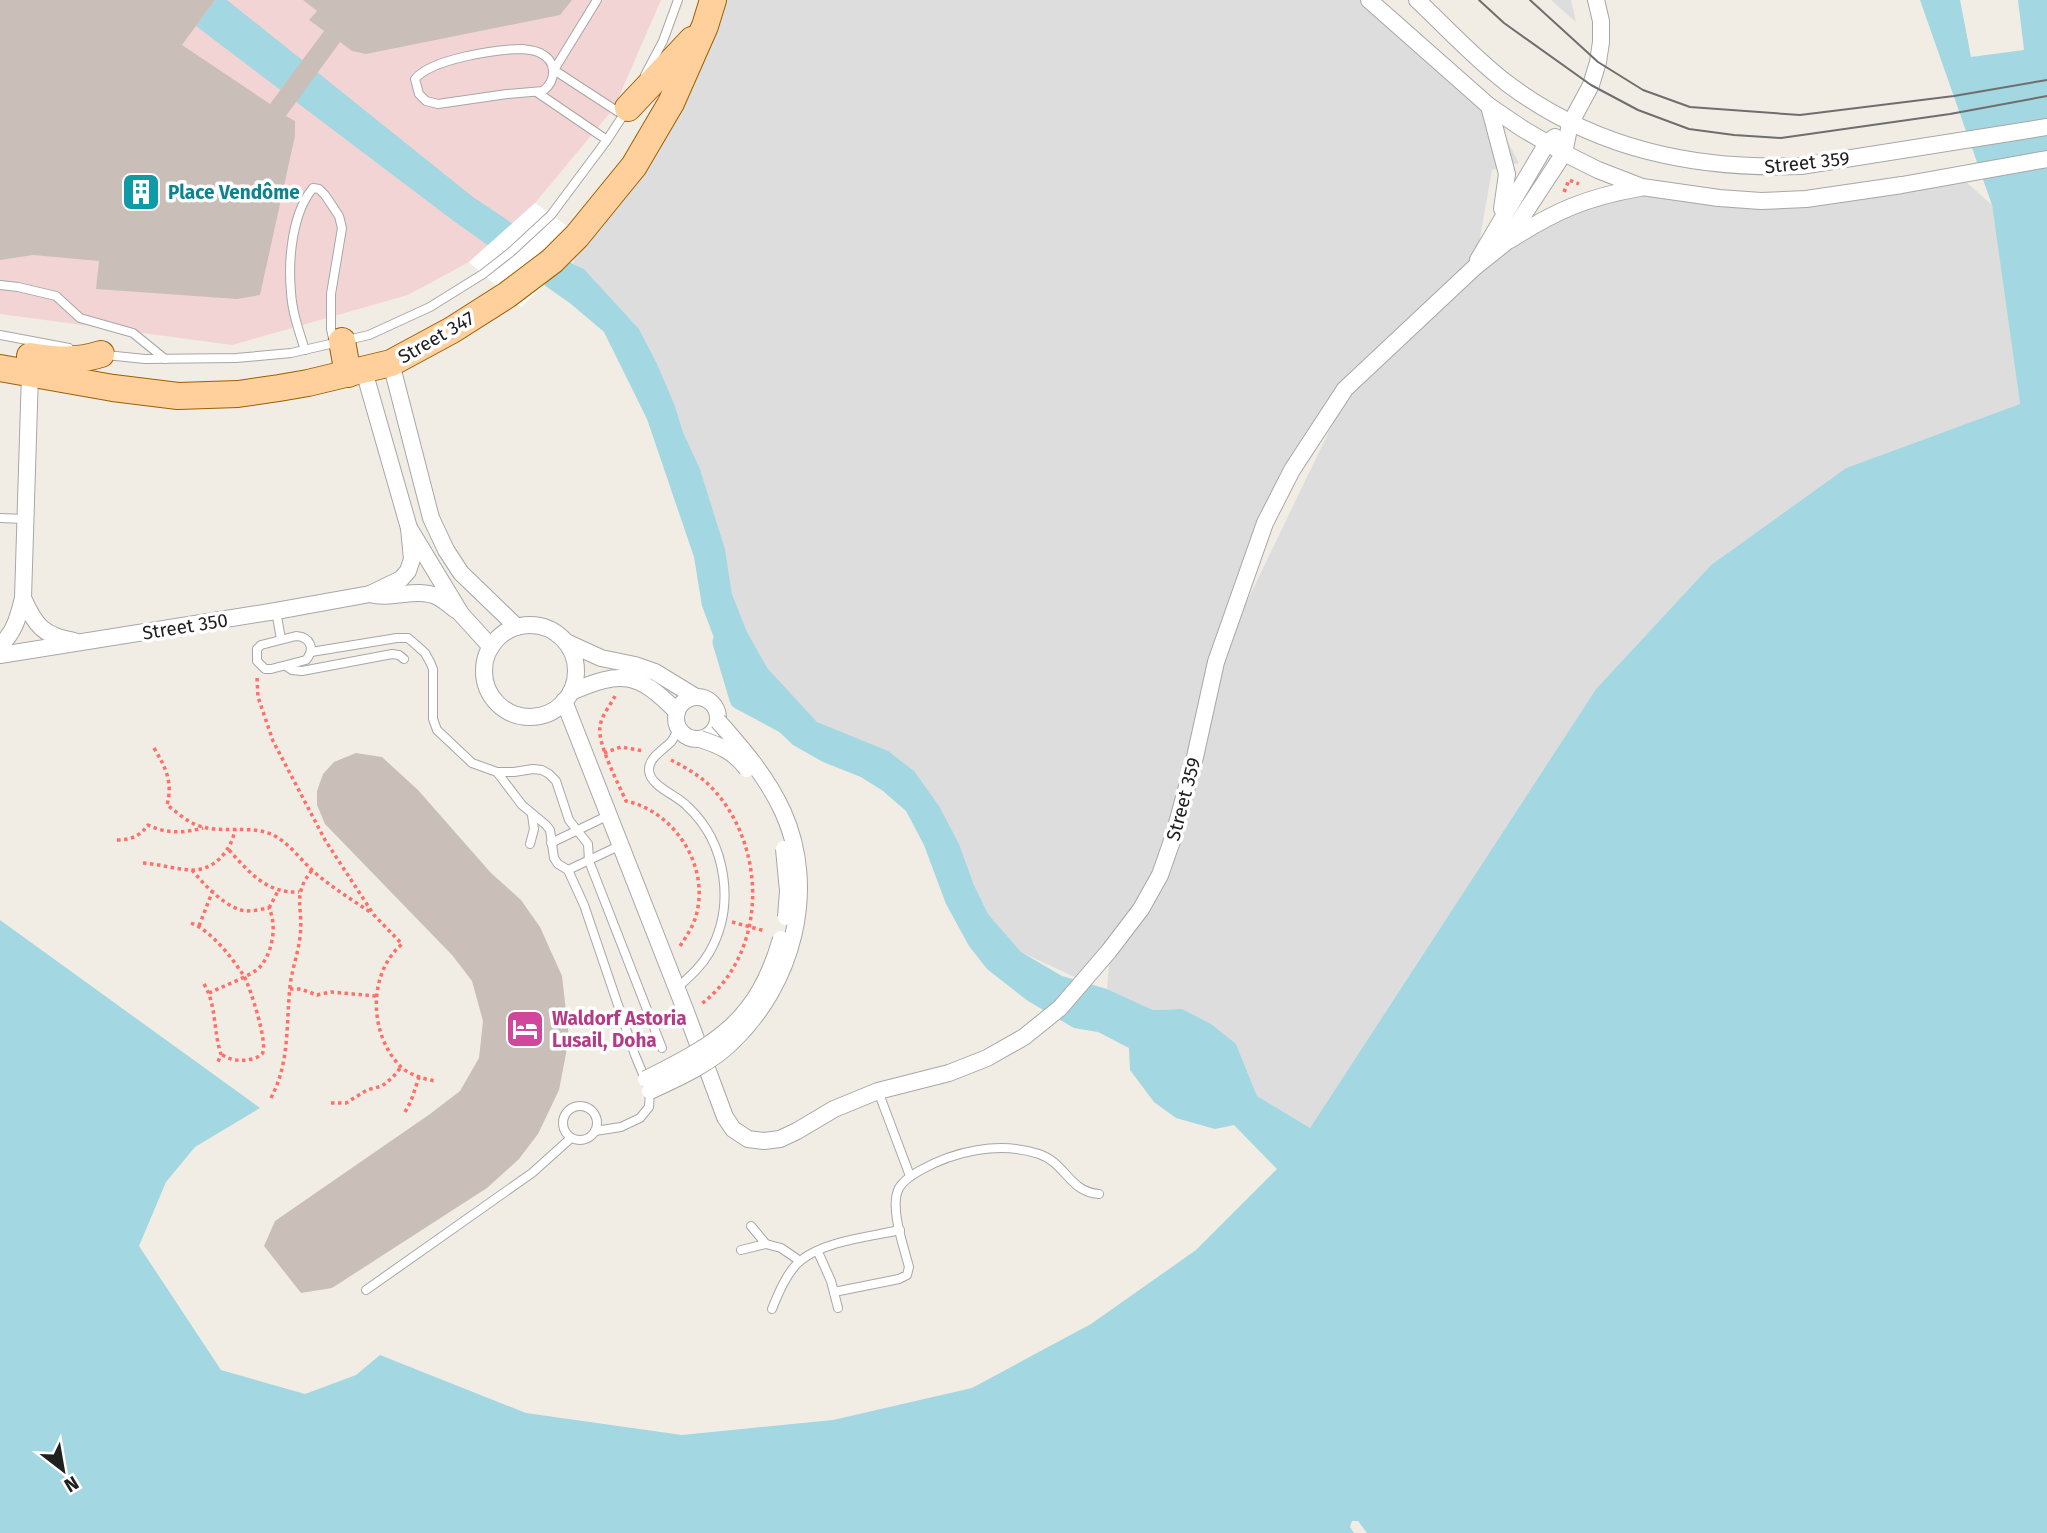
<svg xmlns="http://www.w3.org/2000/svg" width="2047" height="1533" viewBox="0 0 2047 1533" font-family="'Fira Sans',sans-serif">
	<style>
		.residential { fill: #dedddd; fill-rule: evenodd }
		.commercial { fill: #f3d4d4 }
		.water { fill: #a3d7e1 }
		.pier { fill: #fff }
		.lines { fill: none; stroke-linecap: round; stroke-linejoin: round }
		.canal { stroke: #a3d7e1; stroke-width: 21 }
		.building { fill: #c9bfb8 }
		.service-casing { stroke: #a7a7a7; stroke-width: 10 }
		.minor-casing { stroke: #a7a7a7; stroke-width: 18 }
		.primary-casing { stroke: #9b6000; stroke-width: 28 }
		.path { stroke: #ff7068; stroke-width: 3.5; stroke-dasharray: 3.5 3.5; stroke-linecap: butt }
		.service { stroke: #fff; stroke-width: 8 }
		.minor { stroke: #fff; stroke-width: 16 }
		.primary { stroke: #ffcf9c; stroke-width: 26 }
		.tram { stroke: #6e6e6e; stroke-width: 2 }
		.minor-bridge-casing { stroke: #a7a7a7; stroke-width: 18; stroke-linecap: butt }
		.minor-bridge { stroke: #fff; stroke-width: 16 }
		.labels { text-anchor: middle; stroke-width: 7; stroke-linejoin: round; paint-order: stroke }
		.street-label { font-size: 19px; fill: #202020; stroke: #fff }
		.culture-label { font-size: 19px; font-weight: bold; fill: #0d838f; stroke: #fff; text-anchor: start }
		.hotel-label { font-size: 19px; font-weight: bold; fill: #b23c85; stroke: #fff; text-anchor: start }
	</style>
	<rect width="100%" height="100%" fill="#f1ede5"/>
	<!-- residential -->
	<g class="residential">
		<path d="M715 0H1368L1489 107 1519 163 1492 170 1475 266 1538 222 1642 187 1806 199 1957 174 1992 205 2020 404 1846 468 1711 565 1596 689 1310 1128 1257 1096 1236 1044 1182 1009 1153 1010 1107 989 1110 954 1085 982 1021 952 988 914 973 883 849 736 817 722 793 698 768 669 747 632 732 594 725 549 700 469 683 432 675 406 639 329 584 269 573 264 579 235 635 167ZM1347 394 1224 649 1240 582 1296 467Z"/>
		<polygon points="1551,0 1571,0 1576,22"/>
	</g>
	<!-- commercial -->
	<polygon class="commercial" points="0,0 661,0 614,108 535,203 469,262 408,295 232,345 0,314"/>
	<!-- water -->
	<polygon class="water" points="215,0 227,0 473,197 573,264 584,269 639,329 657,364 675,406 683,432 700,469 725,549 732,594 747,632 768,669 817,722 888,751 914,771 939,806 959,844 973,883 988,914 1021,952 1062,976 1107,989 1153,1010 1182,1009 1211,1024 1236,1044 1257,1096 1310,1128 1596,689 1711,565 1846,468 2020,404 1992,205 1920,0 1960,0 1971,57 2024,50 2018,0 2047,0 2047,1533 1367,1533 1358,1521 1352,1521 1350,1527 1354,1533 0,1533 0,920 260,1108 195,1147 166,1182 139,1246 221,1370 305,1394 356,1375 380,1355 526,1413 682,1435 833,1420 972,1388 1091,1324 1196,1250 1277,1169 1234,1125 1215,1129 1176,1118 1154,1102 1130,1070 1129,1048 1098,1032 1074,1028 1028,1001 987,969 969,946 946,904 924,845 906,811 883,791 861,777 823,762 793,745 769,722 722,655 716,643 702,606 694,557 647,419 604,332 571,304 455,222 196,26"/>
	<!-- pier -->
	<polygon class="pier" points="535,203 589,242 521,307 469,262"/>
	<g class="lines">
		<!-- canal -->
		<polyline class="canal" points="723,642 740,699 783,722"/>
	</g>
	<!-- building -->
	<g class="building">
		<polygon points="0,0 215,0 182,45 270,104 324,31 309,20 317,11 303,0 572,0 560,15 366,54 352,51 340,42 286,116 295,121 295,136 260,295 237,299 96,289 99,261 33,255 0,260"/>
		<polygon points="356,753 382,757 418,790 491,873 521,900 540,927 562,976 569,1038 559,1090 538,1134 519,1159 487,1188 332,1288 301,1293 264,1246 275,1221 430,1114 460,1091 479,1058 483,1021 472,981 452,955 325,824 317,805 317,791 323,774 334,762"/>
	</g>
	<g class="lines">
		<defs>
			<g id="service">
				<polyline points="597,0 554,70 623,115"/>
				<path d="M522 49C528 50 535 50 540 53 557 61 557 80 543 91L507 94 438 104 426 101 419 94 415 79C431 59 497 49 522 49Z"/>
				<polyline points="645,75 663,41 678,0"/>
				<polyline points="538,93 607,140"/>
				<polyline points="0,285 18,287 56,296 80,318 133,333 165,359"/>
				<polyline points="0,335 69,348"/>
				<path d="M305 350C299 331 292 312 291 292 288 260 292 213 313 188L319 189 325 195 339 216 342 228 331 294V329L334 343"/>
				<polyline points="106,355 145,359 236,358 291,353 369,335 430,307 483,274 511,252 551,215 607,140 626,111"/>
				<polyline points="0,518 25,519"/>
				<polyline points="276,611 281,639"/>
				<path d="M296 636C311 637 315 649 306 660L271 669H265L257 661V649L261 645Z"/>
				<polyline points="311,652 397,638 408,638 415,644 425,653 430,662 433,669 433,719 437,730 472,763 497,772 522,805 546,825 550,830 554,858 558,864 568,870 621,845"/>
				<polyline points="286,666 292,670 302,671 392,654 399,655 404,659"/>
				<polyline points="497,772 514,772 533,769 542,770 549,774 556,781 569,820 588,844 589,861 662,1048"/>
				<polyline points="551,843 609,815"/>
				<polyline points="530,844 534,829 532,815"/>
				<polyline points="568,870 584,905 635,1055 650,1091 649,1107 640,1118 621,1127 595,1131"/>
				<path d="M677 988C689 977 701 967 709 953 736 906 727 843 687 806 677 795 651 787 649 771 648 758 663 750 671 742 674 738 676 733 679 728"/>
				<polyline points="878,1091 910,1176"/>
				<circle cx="580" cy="1123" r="17"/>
				<polyline points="751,1226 766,1244 781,1248 800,1261"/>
				<polyline points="741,1250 766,1244"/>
				<polyline points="818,1252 831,1281 838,1308"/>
				<polyline points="366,1290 532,1173 571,1138"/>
				<path d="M834 1292 899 1279 907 1275 909 1267C904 1247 889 1207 899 1188 903 1181 912 1175 919 1171 954 1151 999 1141 1039 1154 1066 1163 1069 1192 1099 1194"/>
				<path d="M772 1309C778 1294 787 1272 800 1261 824 1241 869 1237 900 1230"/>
			</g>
			<g id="minor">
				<polyline points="1369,0 1489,106 1523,129 1564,153 1598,170 1642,187 1719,198 1761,201 1806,199 1902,185 2047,159"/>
				<path d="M1417 0C1447 28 1475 59 1508 84 1595 149 1694 170 1801 166L2047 127"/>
				<polyline points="1489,106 1507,174 1502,209"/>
				<path d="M1510 240C1555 211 1587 197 1640 188"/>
				<polyline points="1478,260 1547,143 1555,137"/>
				<polyline points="391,363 431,518 446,550 461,573 517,627"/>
				<polyline points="364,371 409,528 461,614 491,647"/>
				<path d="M370 594C392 600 417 587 438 597 444 600 450 606 456 610"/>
				<path d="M23 598C35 625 43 636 74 641"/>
				<circle cx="530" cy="671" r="46"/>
				<polyline points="566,642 601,658 635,665 655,672 696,697"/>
				<path d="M0 646C15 631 18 618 23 598L30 373"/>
				<polyline points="0,655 276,611 370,594 401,579 408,571 412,559 409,528"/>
				<path d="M571 692C622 670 638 672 677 712"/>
				<circle cx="697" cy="718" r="21"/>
				<polyline points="564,701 686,1012 725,1117 733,1129 748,1139 764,1141 780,1139 797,1131 834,1109 878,1091 949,1073 987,1058 1024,1037 1060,1008 1109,951 1141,909 1160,875 1173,838 1195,757 1216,662 1265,523 1292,470 1345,389 1475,267 1505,243 1564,153 1570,124 1591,85 1598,62 1601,42 1601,21 1596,0"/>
			</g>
			<g id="primary">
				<polyline points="628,108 692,40"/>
				<polyline points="342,341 348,374"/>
				<path d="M30 356C55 360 76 362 101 354"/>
				<polyline points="0,368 113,388 178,396 238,394 279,388 308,383 391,363 452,330 507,295 552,261 577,236 634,166 671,103 705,26 713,0"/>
			</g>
		</defs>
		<!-- service casing -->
		<use href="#service" class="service-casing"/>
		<!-- minor casing -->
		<use href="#minor" class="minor-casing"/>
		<!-- primary casing -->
		<use href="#primary" class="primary-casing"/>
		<!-- path -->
		<g class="path">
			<polyline points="1564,192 1569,180 1579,184"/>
			<path d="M257 678 258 697 273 741 325 840 374 915 402 944C367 974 369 1035 401 1067 410 1075 424 1079 435 1081"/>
			<path d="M615 696C610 706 601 716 600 727 597 743 619 785 626 801 672 811 706 860 698 907 696 922 688 934 680 946L681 948"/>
			<path d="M154 748C166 768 173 782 167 805 178 813 189 824 203 827 225 833 252 825 273 835 289 843 300 859 313 871 331 887 351 899 370 912"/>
			<polyline points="604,753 621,747 644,751"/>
			<path d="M671 760C683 766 697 774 707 783 768 841 770 953 700 1005"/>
			<path d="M117 840C131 840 140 836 148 825 166 834 184 833 203 828"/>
			<path d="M229 850C249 872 267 894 299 892"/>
			<path d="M143 863C160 864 177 870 194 870 216 869 232 849 235 829"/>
			<path d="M192 870C204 885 227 909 246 911 254 911 262 909 269 908"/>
			<polyline points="269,908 278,891"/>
			<polyline points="732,922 765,931"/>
			<path d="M191 923C213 932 231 957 244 976 250 987 269 1045 262 1054 258 1058 252 1059 247 1060 237 1061 230 1060 221 1054"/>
			<polyline points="199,926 213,890"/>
			<path d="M204 984C217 1006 213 1031 221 1054L218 1062"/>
			<polyline points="290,989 301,989 317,995 331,992 376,996"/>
			<path d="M209 993C221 987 253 975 260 967 273 952 277 925 269 908"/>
			<path d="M271 1098C290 1062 286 1025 290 986 292 969 298 954 300 937 304 907 291 897 312 870"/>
			<polyline points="331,1103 346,1103 367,1090 382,1086 393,1077 401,1067"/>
			<polyline points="405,1112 411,1101 419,1077"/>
		</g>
		<!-- service -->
		<use href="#service" class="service"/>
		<!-- minor -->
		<use href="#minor" class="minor"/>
		<!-- primary -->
		<use href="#primary" class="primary"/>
		<!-- tram -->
		<g class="tram">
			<polyline points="1479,0 1504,23 1591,85 1638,110 1689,129 1734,135 1781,138 1950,114 2047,96"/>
			<polyline points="1530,0 1598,62 1643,90 1690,107 1800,115 1954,96 2047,80"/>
		</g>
		<defs>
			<g id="minor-bridge">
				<path d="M700 739C719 745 735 752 747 769"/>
				<polyline points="784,849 788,891 786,917"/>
				<path d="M646 1079C718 1043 757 1021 781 939"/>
				<path d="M650 1091C678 1078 710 1064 732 1042 793 984 818 890 783 812 767 777 743 749 718 721"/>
			</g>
		</defs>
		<!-- minor-bridge casing -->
		<use href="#minor-bridge" class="minor-bridge-casing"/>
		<!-- minor-bridge -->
		<use href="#minor-bridge" class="minor-bridge"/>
	</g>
	<!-- icons -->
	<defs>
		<symbol id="building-square" viewBox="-11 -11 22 22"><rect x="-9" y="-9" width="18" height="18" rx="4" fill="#0f9aa8" stroke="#fff"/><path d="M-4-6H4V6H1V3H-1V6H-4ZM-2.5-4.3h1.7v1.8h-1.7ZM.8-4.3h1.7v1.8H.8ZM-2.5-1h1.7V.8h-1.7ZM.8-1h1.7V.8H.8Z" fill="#fff"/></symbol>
		<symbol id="hotel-square" viewBox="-11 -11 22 22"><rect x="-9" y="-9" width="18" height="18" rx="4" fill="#d1479c" stroke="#fff"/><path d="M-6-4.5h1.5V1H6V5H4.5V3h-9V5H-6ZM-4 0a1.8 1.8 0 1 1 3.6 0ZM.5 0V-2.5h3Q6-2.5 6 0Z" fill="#fff"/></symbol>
	</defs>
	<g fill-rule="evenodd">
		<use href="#building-square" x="119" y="170" width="44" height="44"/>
		<use href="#hotel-square" x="503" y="1007" width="44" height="44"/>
	</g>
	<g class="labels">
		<!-- street labels -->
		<g class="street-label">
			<text transform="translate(1807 162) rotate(-6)" y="7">Street 359</text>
			<text transform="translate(436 337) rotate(-30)" y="7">Street 347</text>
			<text transform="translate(185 626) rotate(-9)" y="7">Street 350</text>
			<text transform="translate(1183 799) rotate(-75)" y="7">Street 359</text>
		</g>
		<!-- culture labels -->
		<g class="culture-label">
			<text x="168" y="199">Place Vendôme</text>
		</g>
		<!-- hotel labels -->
		<g class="hotel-label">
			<text x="552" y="1025">Waldorf Astoria<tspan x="552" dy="22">Lusail, Doha</tspan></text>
		</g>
	</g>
	<!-- north arrow -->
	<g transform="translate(63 1470) rotate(149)" stroke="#ffffff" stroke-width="5" paint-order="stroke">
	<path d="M0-5L12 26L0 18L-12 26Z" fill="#202020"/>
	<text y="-10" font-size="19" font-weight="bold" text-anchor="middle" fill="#202020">N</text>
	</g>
</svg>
